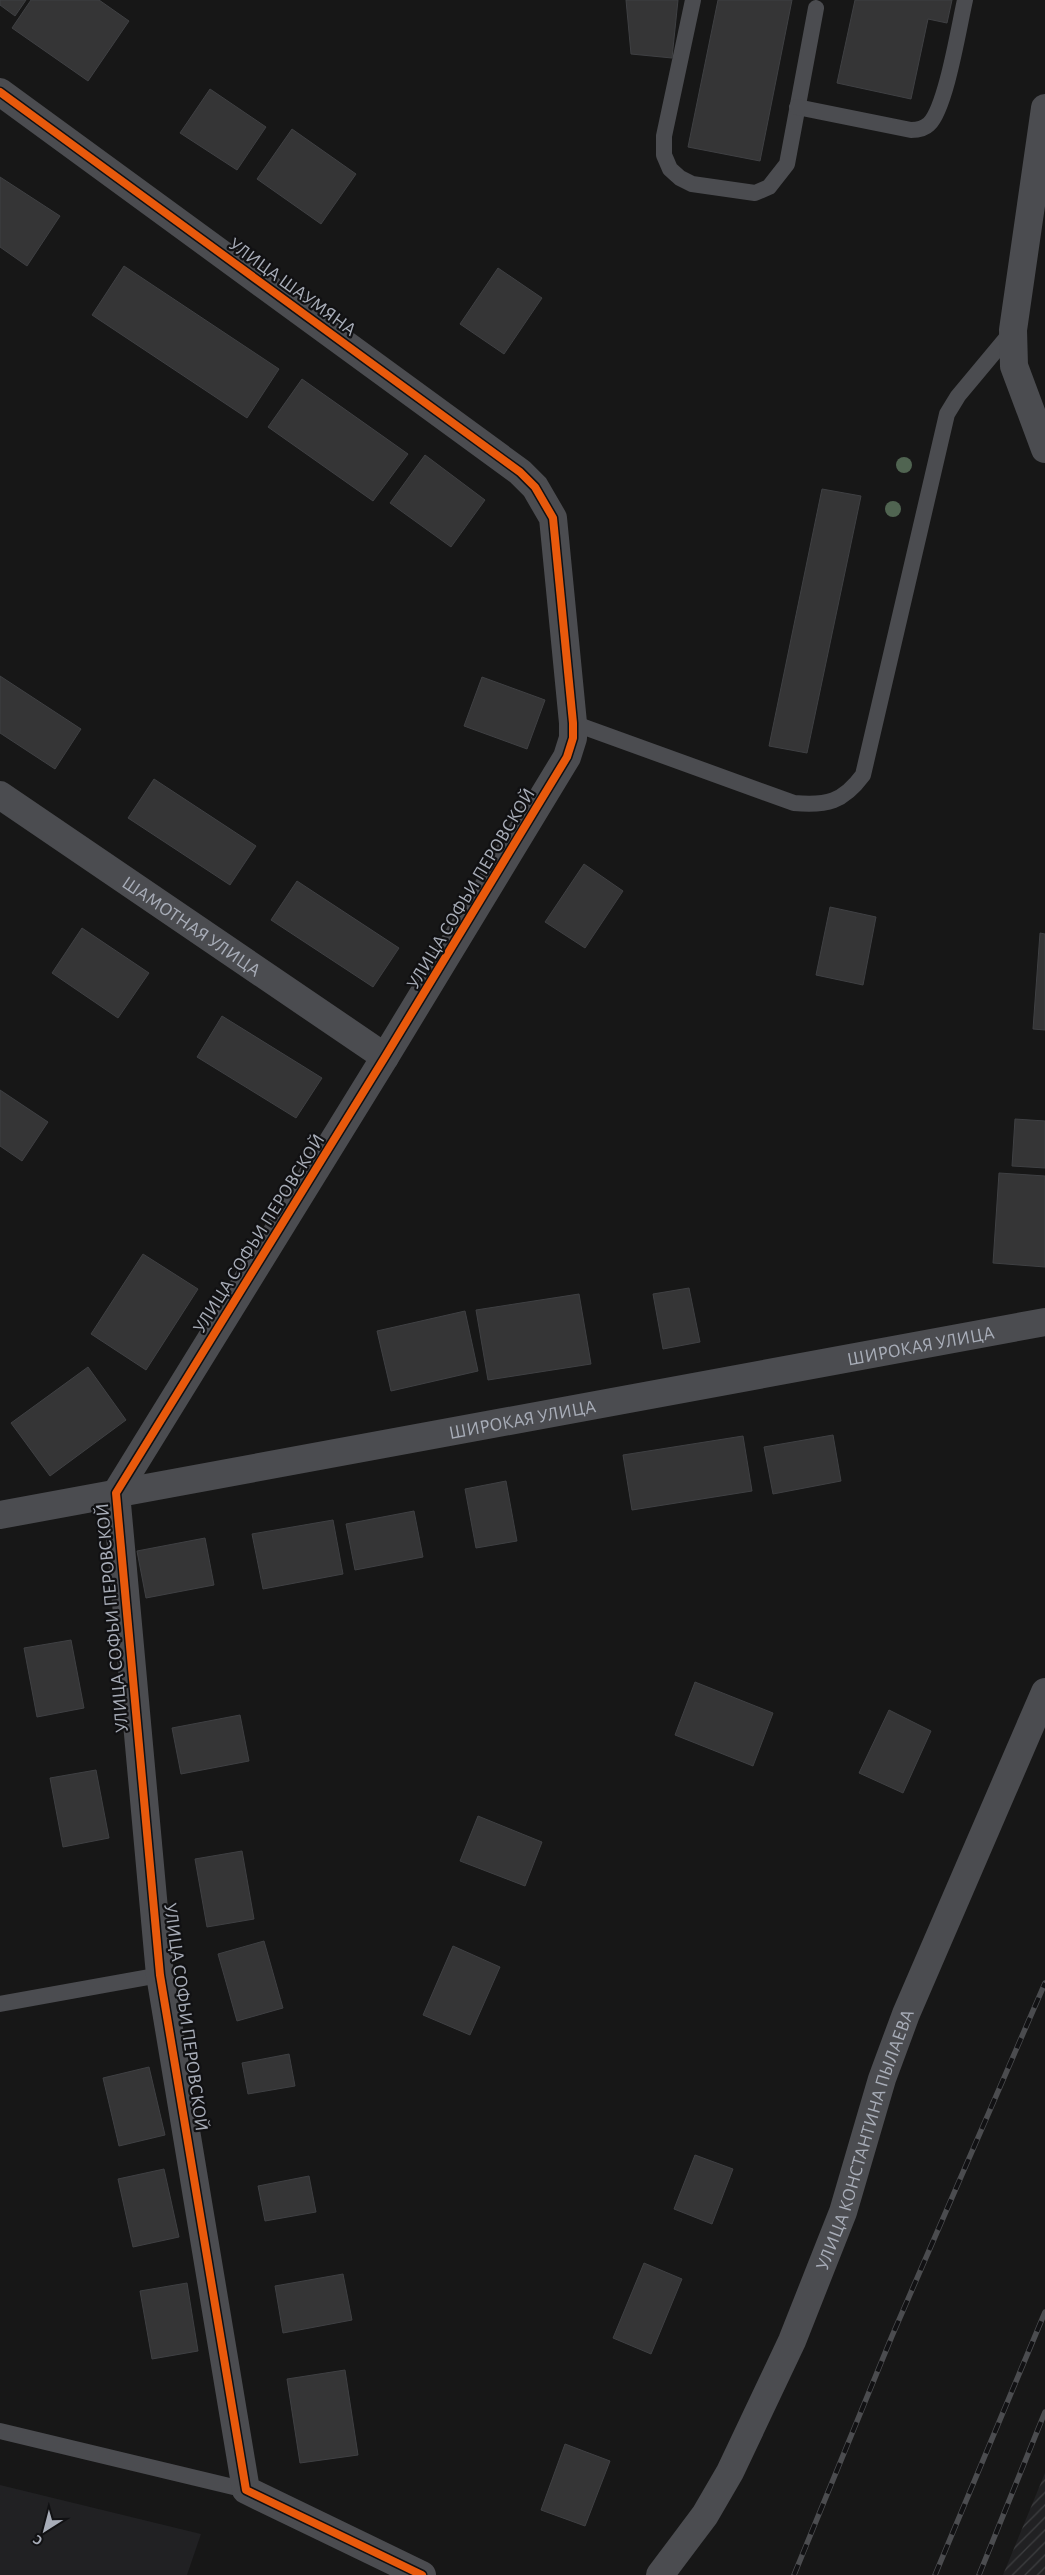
<svg xmlns="http://www.w3.org/2000/svg" width="1045" height="2575" viewBox="0 0 1045 2575" font-family="'Alegreya Sans',sans-serif">
	<style>
		.built { fill: #212123 }
		.industrial { fill: url(#industrial-furrows) }
		.building { fill: #353536; stroke: #3f4043 }
		.lines { fill: none; stroke-linecap: round; stroke-linejoin: round }
		.service { stroke: #4b4c50; stroke-width: 16 }
		.minor { stroke: #4b4c50; stroke-width: 28 }
		.rail-casing { stroke: #4b4c4f; stroke-width: 5.5 }
		.rail { stroke: #111113; stroke-width: 4; stroke-dasharray: 11; stroke-linecap: butt }
		.cycleway-casing { stroke: #111113; stroke-width: 11 }
		.cycleway { stroke: #e8590c; stroke-width: 8 }
		.tree { fill: #506451 }
		.labels { text-anchor: middle; stroke-width: 4.5; stroke-linejoin: round; paint-order: stroke }
		.street-label { font-size: 19px; fill: #a8adb8; stroke: #111113 }
	</style>
	<defs>
		<pattern id="industrial-furrows" width="10" height="10" patternUnits="userSpaceOnUse" patternTransform="scale(1.25)"><rect width="10" height="10" fill="#212123"/><path d="M-1 1l2-2M0 10L10 0M9 11l2-2" fill="none" stroke="#3e3f41"/></pattern>
	</defs>
	<rect width="100%" height="100%" fill="#171717"/>
	<!-- built -->
	<polygon class="built" points="0,2485 201,2534 187,2575 0,2575"/>
	<!-- industrial -->
	<polygon class="industrial" points="1045,2473 1045,2575 1003,2575"/>
	<!-- building -->
	<g class="building">
		<polygon points="0,0 26,0 15,16 0,5"/>
		<polygon points="31,0 99,0 129,21 88,81 12,28"/>
		<polygon points="626,0 678,0 672,58 631,54"/>
		<polygon points="718,0 792,0 760,161 688,147"/>
		<polygon points="855,0 952,0 947,23 928,19 911,99 837,83"/>
		<polygon points="210,89 266,127 237,170 180,133"/>
		<polygon points="292,129 356,174 321,224 257,179"/>
		<polygon points="0,177 60,216 27,266 0,247"/>
		<polygon points="124,266 279,369 247,418 92,315"/>
		<polygon points="498,268 542,298 504,354 460,324"/>
		<polygon points="302,379 408,454 373,501 268,427"/>
		<polygon points="425,455 485,500 451,547 390,503"/>
		<polygon points="822,489 861,496 807,753 769,746"/>
		<polygon points="0,676 81,729 55,769 0,733"/>
		<polygon points="482,677 545,700 527,749 464,726"/>
		<polygon points="154,779 256,846 230,885 128,818"/>
		<polygon points="584,864 623,891 585,948 545,922"/>
		<polygon points="297,881 399,948 373,987 271,920"/>
		<polygon points="830,907 876,917 863,985 816,975"/>
		<polygon points="82,928 149,973 118,1018 52,973"/>
		<polygon points="1040,933 1045,934 1045,1030 1033,1029"/>
		<polygon points="222,1016 322,1078 296,1118 197,1057"/>
		<polygon points="0,1090 48,1122 22,1161 0,1146"/>
		<polygon points="1015,1119 1045,1121 1045,1168 1012,1166"/>
		<polygon points="999,1173 1045,1176 1045,1267 993,1263"/>
		<polygon points="143,1254 198,1289 146,1370 91,1334"/>
		<polygon points="689,1288 700,1342 663,1349 653,1294"/>
		<polygon points="579,1294 591,1364 488,1380 476,1310"/>
		<polygon points="465,1311 478,1371 391,1391 377,1331"/>
		<polygon points="88,1367 126,1420 50,1476 11,1423"/>
		<polygon points="833,1435 841,1481 773,1494 764,1447"/>
		<polygon points="743,1436 752,1491 632,1510 623,1455"/>
		<polygon points="506,1481 517,1541 476,1548 465,1489"/>
		<polygon points="414,1511 423,1557 355,1570 346,1524"/>
		<polygon points="333,1520 343,1574 263,1589 252,1534"/>
		<polygon points="205,1538 214,1585 146,1598 137,1551"/>
		<polygon points="71,1640 84,1708 37,1717 24,1648"/>
		<polygon points="695,1682 773,1713 753,1766 675,1735"/>
		<polygon points="889,1710 931,1731 903,1793 859,1773"/>
		<polygon points="240,1715 249,1761 181,1774 172,1728"/>
		<polygon points="96,1770 109,1838 63,1847 50,1778"/>
		<polygon points="478,1816 542,1842 525,1886 460,1861"/>
		<polygon points="242,1851 254,1919 207,1927 195,1859"/>
		<polygon points="264,1941 283,2008 237,2021 218,1954"/>
		<polygon points="453,1946 500,1967 470,2035 423,2015"/>
		<polygon points="289,2054 295,2086 248,2094 242,2063"/>
		<polygon points="149,2067 165,2135 119,2146 103,2078"/>
		<polygon points="695,2155 733,2169 712,2224 674,2209"/>
		<polygon points="164,2169 179,2237 133,2247 118,2179"/>
		<polygon points="309,2176 316,2212 265,2221 258,2186"/>
		<polygon points="644,2263 682,2279 651,2354 613,2338"/>
		<polygon points="343,2274 352,2320 283,2333 275,2286"/>
		<polygon points="187,2283 198,2351 152,2359 140,2291"/>
		<polygon points="345,2370 358,2455 300,2463 287,2379"/>
		<polygon points="565,2444 610,2461 585,2526 541,2510"/>
	</g>
	<g class="lines">
		<!-- service -->
		<g class="service">
			<polyline points="693,0 664,136 664,155 670,169 680,178 692,184 755,193 769,187 787,164 816,8"/>
			<path d="M797 107 911 130C918 130 924 129 929 124 946 108 959 26 965 0"/>
			<path d="M573 723 794 803C827 806 843 802 863 775L947 414 958 396 1013 330"/>
			<polyline points="0,2004 160,1975"/>
			<polyline points="0,2431 246,2490"/>
		</g>
		<!-- minor -->
		<g class="minor">
			<polyline points="0,92 520,472 535,487 553,518 573,723 573,738 567,757 385,1057 116,1493 160,1975 246,2490 422,2575"/>
			<polyline points="1045,108 1013,330 1014,366 1045,449"/>
			<path id="s1" d="M0 795 385 1057"/>
			<path id="s2" d="M0 1515 1045 1322"/>
			<path id="s3" d="M660 2575 705 2515 730 2472 792 2341 843 2212 882 2079 906 2014 1045 1692"/>
		</g>
		<defs>
			<g id="rail">
				<polyline points="794,2575 892,2336 1045,1983"/>
				<polyline points="935,2575 1045,2312"/>
				<polyline points="979,2575 1045,2412"/>
			</g>
		</defs>
		<!-- rail casing -->
		<use href="#rail" class="rail-casing"/>
		<!-- rail -->
		<use href="#rail" class="rail"/>
		<defs>
			<polyline id="cycleway" points="0,92 520,472 535,487 553,518 573,723 573,738 567,757 385,1057 116,1493 160,1975 246,2490 422,2575"/>
		</defs>
		<!-- cycleway casing -->
		<use href="#cycleway" class="cycleway-casing"/>
		<!-- cycleway -->
		<use href="#cycleway" class="cycleway"/>
	</g>
	<!-- trees -->
	<g class="tree">
		<circle cx="904" cy="465" r="8"/>
		<circle cx="893" cy="509" r="8"/>
	</g>
	<g class="labels">
		<!-- street labels -->
		<g class="street-label">
			<text transform="translate(293 286) rotate(36)" y="7">УЛИЦА ШАУМЯНА</text>
			<text transform="translate(470 888) rotate(-59)" y="7">УЛИЦА СОФЬИ ПЕРОВСКОЙ</text>
			<text dy="7" stroke="none"><textPath href="#s1" startOffset="232">ШАМОТНАЯ УЛИЦА</textPath></text>
			<text transform="translate(258 1233) rotate(-58)" y="7">УЛИЦА СОФЬИ ПЕРОВСКОЙ</text>
			<text dy="7" stroke="none"><textPath href="#s2" startOffset="936">ШИРОКАЯ УЛИЦА</textPath></text>
			<text dy="7" stroke="none"><textPath href="#s2" startOffset="531">ШИРОКАЯ УЛИЦА</textPath></text>
			<text transform="translate(111 1618) rotate(-95)" y="7">УЛИЦА СОФЬИ ПЕРОВСКОЙ</text>
			<text transform="translate(187 2017) rotate(82)" y="7">УЛИЦА СОФЬИ ПЕРОВСКОЙ</text>
			<text dy="7" stroke="none"><textPath href="#s3" startOffset="484">УЛИЦА КОНСТАНТИНА ПЫЛАЕВА</textPath></text>
		</g>
	</g>
	<!-- north arrow -->
	<g transform="translate(45 2530) rotate(216)" stroke="#111113" stroke-width="4" paint-order="stroke">
	<path d="M0-4L9 19L0 12L-9 19Z" fill="#a8adb8"/>
	<text y="-8" font-size="14" font-weight="bold" text-anchor="middle" fill="#a8adb8">С</text>
	</g>
</svg>
